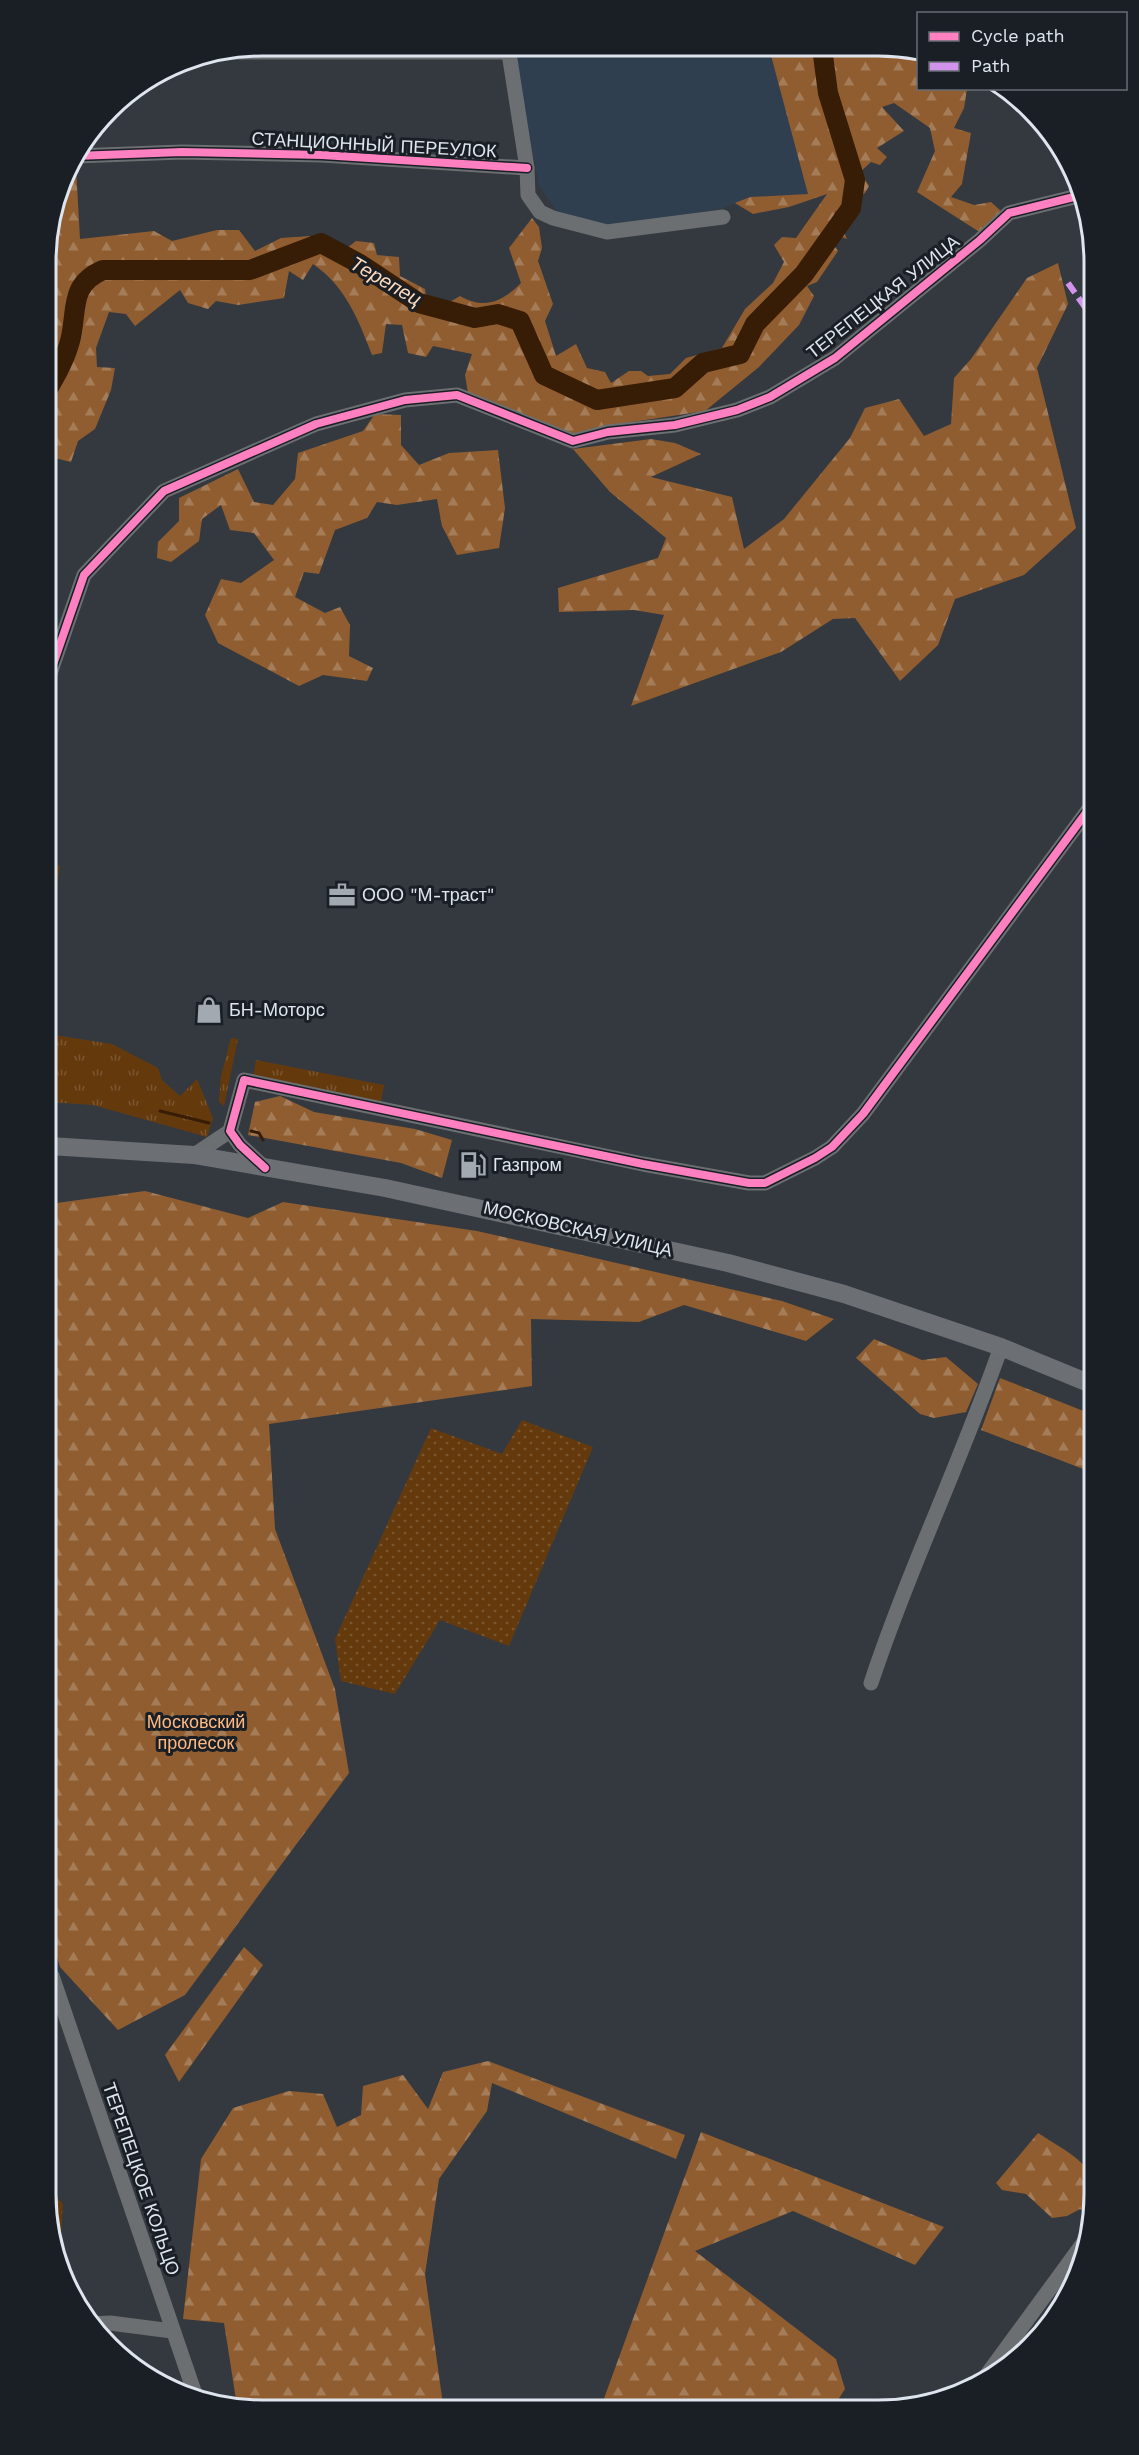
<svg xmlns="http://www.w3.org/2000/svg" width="1139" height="2455" viewBox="0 0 1139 2455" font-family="'Work Sans',sans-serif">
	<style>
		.built { fill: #303f4f }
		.grass { fill: url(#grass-tufts) }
		.forest { fill: url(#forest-firs) }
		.wetland { fill: url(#wetland-marsh) }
		.garden { fill: url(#garden-dots) }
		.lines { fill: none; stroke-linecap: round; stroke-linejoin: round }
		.stream { stroke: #371c06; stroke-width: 3 }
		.river { stroke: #371c06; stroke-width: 20 }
		.minor { stroke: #6c6f72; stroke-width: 15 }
		.major { stroke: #6c7075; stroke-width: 18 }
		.quiet { stroke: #d193ec; stroke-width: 6; stroke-dasharray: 12 6; stroke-linecap: butt }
		.cycleway-casing { stroke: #1a1f25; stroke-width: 11 }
		.cycleway { stroke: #ff80c0; stroke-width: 8 }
		.labels { text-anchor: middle; stroke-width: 6; stroke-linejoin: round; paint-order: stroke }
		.street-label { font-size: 18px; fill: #dee5ee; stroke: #1a1f25 }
		.poi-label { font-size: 18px; fill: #dee5ee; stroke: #1a1f25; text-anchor: start }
		.park-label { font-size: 18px; fill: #feb982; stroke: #1a1f25 }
		.water-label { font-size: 20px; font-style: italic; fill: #fddabf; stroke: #1a1f25 }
		.rim { fill: none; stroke: #dee5ee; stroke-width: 3 }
	</style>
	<defs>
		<pattern id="grass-tufts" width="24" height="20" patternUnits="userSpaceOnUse" patternTransform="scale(1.5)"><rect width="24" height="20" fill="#643a0d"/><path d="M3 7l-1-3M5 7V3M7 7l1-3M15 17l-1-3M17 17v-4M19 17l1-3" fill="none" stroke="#7a5631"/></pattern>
		<pattern id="forest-firs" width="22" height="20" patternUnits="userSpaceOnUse" patternTransform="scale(1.5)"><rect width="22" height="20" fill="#905d30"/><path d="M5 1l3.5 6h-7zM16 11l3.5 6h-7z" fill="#a47c58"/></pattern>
		<pattern id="wetland-marsh" width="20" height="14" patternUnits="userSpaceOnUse" patternTransform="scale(1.5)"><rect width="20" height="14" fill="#643a0d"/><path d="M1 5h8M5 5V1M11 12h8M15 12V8" fill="none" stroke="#7a5631"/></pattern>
		<pattern id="garden-dots" width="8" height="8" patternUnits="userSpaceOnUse" patternTransform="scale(1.5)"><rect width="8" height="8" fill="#643a0d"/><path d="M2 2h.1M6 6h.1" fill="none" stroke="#7a5631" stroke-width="1.8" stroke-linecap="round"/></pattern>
	</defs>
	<rect width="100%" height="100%" fill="#33393f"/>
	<!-- built -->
	<polygon class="built" points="513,47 720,48 726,54 747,48 769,48 809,194 750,197 721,209 606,227 559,215 539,185"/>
	<!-- grass -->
	<g class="grass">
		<polygon points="48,864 60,866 55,899 48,898"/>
		<polygon points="48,1034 112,1044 158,1068 162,1080 180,1096 197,1079 213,1118 207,1137 93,1105 48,1102"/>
		<polygon points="231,1038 238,1039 224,1106 219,1102 221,1076"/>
		<polygon points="256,1060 384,1085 381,1102 253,1077"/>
	</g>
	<!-- forest -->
	<g class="forest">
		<path d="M769 48 918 49V88L967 89 964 108 954 128 971 133 962 184 951 197 974 205 991 202 1003 213 981 233 917 192 935 151 930 128 894 103 882 107 904 131 877 148 887 157 880 165 871 162 860 172 869 186 865 193 835 212 847 239 824 231 838 251 817 282 807 286 814 296 799 325 759 367 705 411 606 426 571 436 468 393 465 375 472 354 433 346 426 357 408 353 402 325 386 324 382 353 372 355C358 319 346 287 313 264L303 280 289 271 284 298 238 305 216 301 208 309 188 303 180 290 135 326 126 314 109 312 96 348 97 367 115 368 111 390 95 429 78 441 71 462 46 456 45 247 64 178 76 167 80 239 154 231 172 241 217 230H239L255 251 281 238 310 236 303 255 320 251 334 258 356 241 374 243 377 255 399 257 400 276 425 289 426 296 448 303 460 296C485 310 502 302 521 283L509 248 532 218 539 227 542 248 538 261 553 304 545 321 556 356 576 344 587 368 605 372 611 383 629 371H641L648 376 670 374 686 358 722 348 745 309 773 283 784 262 774 245 782 237 796 238 827 194 789 207 753 214 735 203 750 197 808 194Z"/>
		<polygon points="1058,263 1068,304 1037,368 1076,528 1024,575 955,599 938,645 900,681 855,618 833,619 781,652 631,706 664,615 634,610 559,612 558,588 658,558 666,538 610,492 573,449 651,439 675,443 701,454 651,477 732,497 744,549 784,519 850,438 865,408 899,399 924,436 951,424 954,378 971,359 1027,278"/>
		<polygon points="375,414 401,415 401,445 419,465 449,453 498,450 505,508 499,548 457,555 442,526 437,499 397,505 377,502 367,518 335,530 319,574 304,572 295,597 325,613 340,607 350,625 349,656 373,668 367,681 323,675 299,686 218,643 205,615 221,579 241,583 274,560 254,533 230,530 221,505 202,519 199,541 171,562 157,558 158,542 179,521 179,498 238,469 254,502 273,505 295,479 298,453 363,431"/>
		<polygon points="280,1096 314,1112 415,1129 452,1140 442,1178 401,1163 248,1135 255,1102"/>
		<polygon points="145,1191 248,1218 283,1202 477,1231 782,1301 834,1319 806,1341 684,1305 639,1322 531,1319 532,1386 269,1424 275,1529 335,1689 349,1773 185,1995 118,2030 60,1967 51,1938 49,1204"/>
		<polygon points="874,1339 922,1360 946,1357 978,1384 966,1412 934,1418 920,1414 856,1358"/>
		<polygon points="1000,1378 1091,1414 1091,1472 981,1430"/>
		<polygon points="244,1947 263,1965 179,2082 165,2055"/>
		<polygon points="488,2061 685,2135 676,2159 492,2083 487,2111 439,2179 425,2274 443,2405 237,2406 224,2323 183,2319 201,2159 233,2108 289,2091 323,2094 337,2127 361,2115 363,2086 403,2075 428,2109 443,2072"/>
		<polygon points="701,2132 944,2227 915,2265 793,2211 695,2251 836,2359 845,2389 836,2403 602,2404"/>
		<path d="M1038 2133C1073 2156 1104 2166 1092 2214L1080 2209 1067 2216 1052 2218 1026 2194 1002 2190 996 2183Z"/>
	</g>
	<!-- wetland -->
	<polygon class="wetland" points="54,2194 63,2204 59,2264 52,2250"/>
	<!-- garden -->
	<polygon class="garden" points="522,1420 593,1447 509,1646 440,1620 395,1694 341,1681 335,1639 431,1428 502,1454"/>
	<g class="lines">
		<!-- stream -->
		<g class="stream">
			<polyline points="160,1111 209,1123"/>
			<polyline points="251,1131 259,1133 263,1140"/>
		</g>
		<!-- river -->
		<path class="river" d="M46 392C56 376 65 360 70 341 78 311 68 285 103 270H250L321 243 360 264 419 303 475 318 498 314 520 321 544 375 597 400 675 388 703 363 740 354 755 324 804 274 851 208 855 180 828 93 822 48"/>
		<!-- minor -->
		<g class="minor">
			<polyline points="508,47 527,168 528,195 540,212 553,218 607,232 723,217"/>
			<polyline points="226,52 509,52"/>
			<polyline points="75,156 182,152 322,155 527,168"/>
			<polyline points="47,682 84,575 164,491 316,424 405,400 457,395 573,441 608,432 675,425 737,410 770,397 835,358 980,240 1009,213 1082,195"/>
			<polyline points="194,1155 230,1131"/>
			<polyline points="265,1168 240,1145 230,1131 244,1080 643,1164 749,1183 765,1183 815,1158 832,1147 863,1114 1089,809"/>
			<path d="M871 1683C909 1569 961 1461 1001 1347"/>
			<polyline points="52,1976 195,2394"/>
			<polyline points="91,2324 110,2323 172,2331"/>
			<polyline points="983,2380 1087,2238"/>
		</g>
		<!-- major -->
		<polyline class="major" points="49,1146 194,1155 385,1188 728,1263 844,1294 1001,1347 1091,1384"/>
		<!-- quiet -->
		<polyline class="quiet" points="1068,283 1087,310"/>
		<defs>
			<g id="cycleway">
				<polyline points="75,156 182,152 322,155 527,168"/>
				<polyline points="47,682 84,575 164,491 316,424 405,400 457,395 573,441 608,432 675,425 737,410 770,397 835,358 980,240 1009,213 1082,195"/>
				<polyline points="265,1168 240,1145 230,1131 244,1080 643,1164 749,1183 765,1183 815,1158 832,1147 863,1114 1089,809"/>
			</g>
		</defs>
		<!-- cycleway casing -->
		<use href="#cycleway" class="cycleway-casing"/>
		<!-- cycleway -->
		<use href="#cycleway" class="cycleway"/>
	</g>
	<!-- icons -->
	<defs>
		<symbol id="office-bare" viewBox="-9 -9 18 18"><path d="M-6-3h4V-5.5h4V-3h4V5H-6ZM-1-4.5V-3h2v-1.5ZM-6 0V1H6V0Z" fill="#a2a9b1" stroke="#1a1f25" stroke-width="2.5" paint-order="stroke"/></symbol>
		<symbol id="shop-bare" viewBox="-9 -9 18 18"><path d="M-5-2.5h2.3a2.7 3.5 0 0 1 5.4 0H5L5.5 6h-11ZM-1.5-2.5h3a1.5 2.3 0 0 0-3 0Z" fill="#a2a9b1" stroke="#1a1f25" stroke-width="2.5" paint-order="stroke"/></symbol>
		<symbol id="fuel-bare" viewBox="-9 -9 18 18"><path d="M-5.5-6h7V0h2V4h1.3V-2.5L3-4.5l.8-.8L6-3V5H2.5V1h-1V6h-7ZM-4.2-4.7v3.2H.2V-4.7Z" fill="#a2a9b1" stroke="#1a1f25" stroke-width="2.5" paint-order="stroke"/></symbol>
	</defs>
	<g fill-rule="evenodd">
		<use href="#office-bare" x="323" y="876" width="38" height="38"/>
		<use href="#shop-bare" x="190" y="991" width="38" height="38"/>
		<use href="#fuel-bare" x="454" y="1146" width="38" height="38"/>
	</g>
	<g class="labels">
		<!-- street labels -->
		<g class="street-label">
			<text transform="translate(374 145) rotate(3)" y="6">СТАНЦИОННЫЙ ПЕРЕУЛОК</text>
			<text transform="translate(883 297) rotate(-38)" y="6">ТЕРЕПЕЦКАЯ УЛИЦА</text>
			<text transform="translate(578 1229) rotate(13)" y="6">МОСКОВСКАЯ УЛИЦА</text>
			<text transform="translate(141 2179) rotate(71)" y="6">ТЕРЕПЕЦКОЕ КОЛЬЦО</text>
		</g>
		<!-- poi labels -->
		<g class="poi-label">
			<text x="362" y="901">ООО "М-траст"</text>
			<text x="229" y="1016">БН-Моторс</text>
			<text x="493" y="1171">Газпром</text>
		</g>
		<!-- park labels -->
		<g class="park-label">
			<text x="196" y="1728">Московский<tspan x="196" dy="21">пролесок</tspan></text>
		</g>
		<!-- water labels -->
		<g class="water-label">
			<text transform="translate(386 281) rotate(30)" y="7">Терепец</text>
		</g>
	</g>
	<!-- crop -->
	<path d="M0 0H1139V2455H0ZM262 56H878A206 206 0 0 1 1084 262V2194A206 206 0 0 1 878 2400H262A206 206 0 0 1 56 2194V262A206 206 0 0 1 262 56Z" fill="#1a1f25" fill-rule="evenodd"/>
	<path class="rim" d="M262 56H878A206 206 0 0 1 1084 262V2194A206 206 0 0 1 878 2400H262A206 206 0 0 1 56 2194V262A206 206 0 0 1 262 56Z"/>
	<!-- legend -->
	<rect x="917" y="12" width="210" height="78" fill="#1a1f25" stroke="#686e75" stroke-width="1.5"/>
	<rect x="929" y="32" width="30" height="9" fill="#ff80c0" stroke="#686e75" stroke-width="1.5"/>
	<text x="971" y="42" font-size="18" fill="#dee5ee">Cycle path</text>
	<rect x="929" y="62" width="30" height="9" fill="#d193ec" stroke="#686e75" stroke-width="1.5"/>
	<text x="971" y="72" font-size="18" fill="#dee5ee">Path</text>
</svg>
